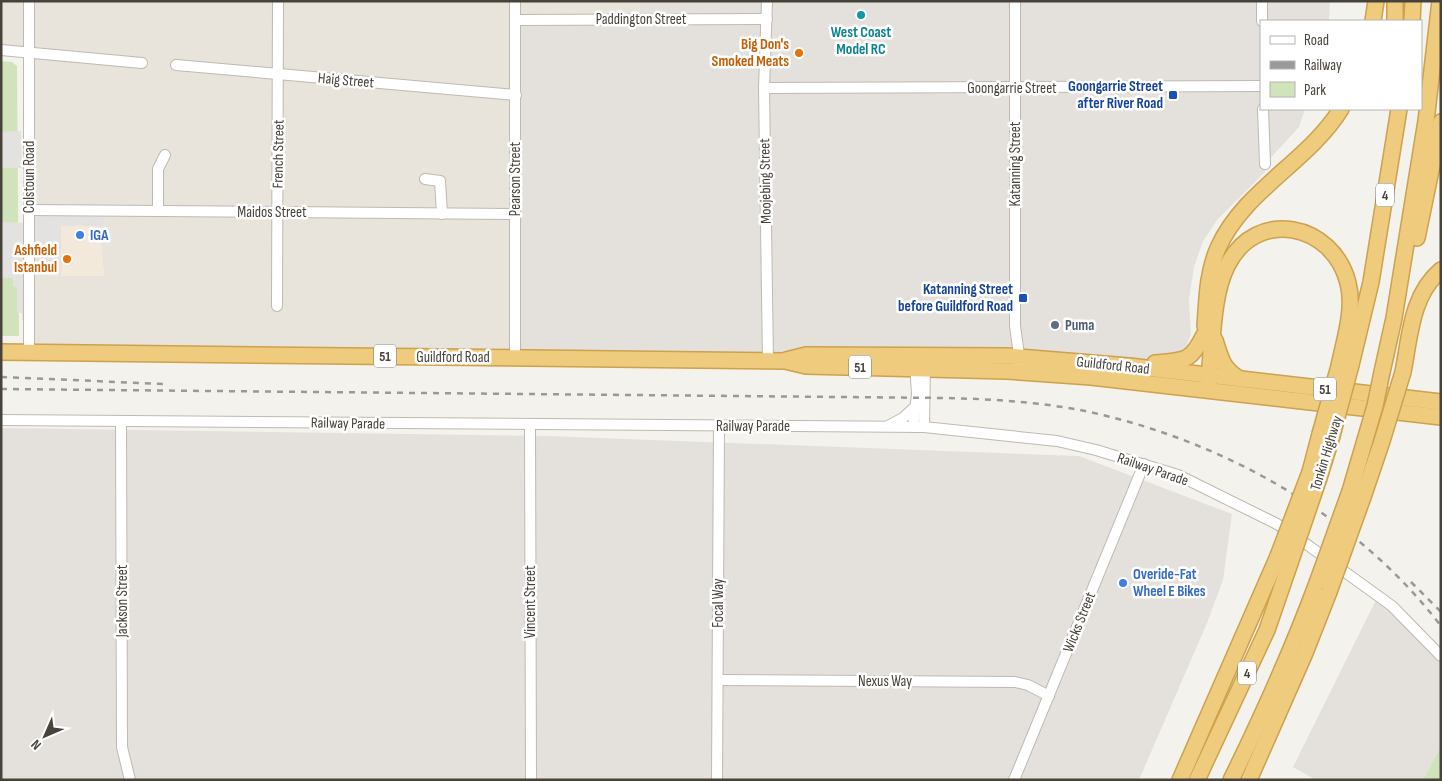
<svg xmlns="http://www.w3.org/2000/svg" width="1442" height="781" viewBox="0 0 1442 781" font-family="'Sofia Sans Condensed',sans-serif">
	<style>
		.residential { fill: #e8e4db }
		.commercial { fill: #f3e9da }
		.industrial { fill: #e4e1dd }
		.green { fill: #d0e4ba }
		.parking { fill: #e4e2e0 }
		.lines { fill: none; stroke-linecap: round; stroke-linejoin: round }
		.minor-casing { stroke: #bfbab0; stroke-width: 12 }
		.highway-casing { stroke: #cda14d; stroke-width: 18 }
		.minor { stroke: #fff; stroke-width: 10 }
		.highway { stroke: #eecb7d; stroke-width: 15 }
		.rail { stroke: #999; stroke-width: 2.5; stroke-dasharray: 6 6; stroke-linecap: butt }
		.highway-bridge-casing { stroke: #cda14d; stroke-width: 18; stroke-linecap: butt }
		.highway-bridge { stroke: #eecb7d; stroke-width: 15 }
		.culture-dot { fill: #0f9aa8; stroke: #fff; stroke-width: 2 }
		.food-dot { fill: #e8710a; stroke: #fff; stroke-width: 2 }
		.transit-dot { fill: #1a4fb4; stroke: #fff; stroke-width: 2 }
		.shop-dot { fill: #3f7fe0; stroke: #fff; stroke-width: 2 }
		.service-dot { fill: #5c6f8a; stroke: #fff; stroke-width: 2 }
		.labels { text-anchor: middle; stroke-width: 5; stroke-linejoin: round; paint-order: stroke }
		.shield { fill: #fff; stroke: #7f7b75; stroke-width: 1 }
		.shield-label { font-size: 14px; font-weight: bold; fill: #48433a }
		.street-label { font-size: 15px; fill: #48433a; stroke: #fff }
		.culture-label { font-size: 15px; font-weight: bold; fill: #0d838f; stroke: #fff }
		.food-label { font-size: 15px; font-weight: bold; fill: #c56008; stroke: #fff; text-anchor: end }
		.transit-label { font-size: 15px; font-weight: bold; fill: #164399; stroke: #fff; text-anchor: end }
		.shop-label { font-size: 15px; font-weight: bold; fill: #366cbe; stroke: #fff; text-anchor: start }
		.service-label { font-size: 15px; font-weight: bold; fill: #4e5e75; stroke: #fff; text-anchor: start }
	</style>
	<rect width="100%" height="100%" fill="#f4f2ec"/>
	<!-- residential -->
	<polygon class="residential" points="1,1 640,1 640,19 515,357 29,353 30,275 104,276 98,211 29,210 28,52 1,50"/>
	<!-- commercial -->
	<polygon class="commercial" points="29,210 98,211 104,276 30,275"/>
	<!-- industrial -->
	<g class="industrial">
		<polygon points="640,1 1330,1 1329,21 1261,21 1261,109 1305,109 1299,127 1265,164 1265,172 1217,220 1203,241 1194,267 1189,300 1191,334 1181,360 1108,364 515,357 515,20 640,19"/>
		<polygon points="1,428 547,436 1079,456 1232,514 1223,580 1207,623 1139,780 1,780"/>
		<polygon points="1378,596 1441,658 1441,780 1316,780 1293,767"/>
	</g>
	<!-- green -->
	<g class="green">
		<polygon points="1,61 12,62 17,66 19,336 1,336"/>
		<polygon points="1441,747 1441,780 1423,780"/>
	</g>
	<!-- parking -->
	<g class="parking">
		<polygon points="21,131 22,168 1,168 1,132"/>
		<polygon points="35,215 103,215 103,226 61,226 61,275 35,275"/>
		<polygon points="1,222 30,223 29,321 22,320 22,313 17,313 17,287 13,286 13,278 1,278"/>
	</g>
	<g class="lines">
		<defs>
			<g id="minor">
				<polyline points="29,1 29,353"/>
				<polyline points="515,1 515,357"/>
				<polyline points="767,1 764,88 768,361"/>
				<polyline points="1015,1 1015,326 1020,362"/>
				<polyline points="1262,1 1262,21"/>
				<polyline points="515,20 767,19"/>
				<polyline points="1,50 142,63"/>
				<polyline points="176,65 516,95"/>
				<polyline points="764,88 1261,86"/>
				<polyline points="1263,109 1265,164"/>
				<polyline points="425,179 440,181 442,214"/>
				<polyline points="29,210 515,214"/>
				<polyline points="158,211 158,169 165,155"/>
				<polyline points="277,306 278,1"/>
				<polyline points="1,420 924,427 1057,441 1096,450 1178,475 1277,524 1309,546 1392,606 1441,656"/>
				<polyline points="121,421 122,747 130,780"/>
				<polyline points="530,425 531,780"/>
				<polyline points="888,426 903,418 916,406"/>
				<polyline points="913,427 917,394 915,363"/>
				<polyline points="924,427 925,363"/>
				<polyline points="718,680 1015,682 1028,685 1049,696"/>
				<polyline points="717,780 719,426"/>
				<polyline points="1014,780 1144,464"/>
			</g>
			<g id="highway">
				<polyline points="1373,21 1376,1"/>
				<polyline points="1395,21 1395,1"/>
				<polyline points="1412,21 1413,1"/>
				<polyline points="1417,238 1441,122"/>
				<path d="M1205 326C1207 300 1207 273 1218 248 1244 190 1308 162 1341 109"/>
				<path d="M1215 340C1221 358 1222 369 1240 379"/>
				<polyline points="1,352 785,361 806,366 1007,371 1091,377 1441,417"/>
				<polyline points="786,360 806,355 1008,356 1129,366 1441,402"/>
				<path d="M1155 363C1185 360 1190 363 1204 335"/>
				<polyline points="1351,365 1371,282 1399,109"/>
				<polyline points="1382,372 1394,318 1426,121 1440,1"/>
				<path d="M1403 372C1410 337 1411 295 1441 270"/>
				<path d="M1208 385C1213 349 1211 298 1227 266 1256 207 1333 223 1348 283 1355 309 1344 341 1339 366"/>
				<polyline points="1310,472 1320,434"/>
				<polyline points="1319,478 1332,436"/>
				<polyline points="1350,491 1365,440"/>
				<polyline points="1363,497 1382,441"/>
				<polyline points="1180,780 1278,556"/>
				<polyline points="1197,780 1267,630 1290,563"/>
				<path d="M1231 780C1263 715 1292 650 1317 583"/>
				<polyline points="1249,780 1305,653 1329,592"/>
			</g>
		</defs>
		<!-- minor casing -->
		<use href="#minor" class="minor-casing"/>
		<!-- highway casing -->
		<use href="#highway" class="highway-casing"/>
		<!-- minor -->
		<use href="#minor" class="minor"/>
		<!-- highway -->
		<use href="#highway" class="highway"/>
		<!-- rail -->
		<g class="rail">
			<polyline points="1,377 164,384"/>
			<path d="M1 389 945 398C992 399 1039 402 1085 411 1222 440 1355 514 1441 626"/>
			<polyline points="1411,582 1441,612"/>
		</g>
		<defs>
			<g id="highway-bridge">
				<polyline points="1320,434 1339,366"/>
				<polyline points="1332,436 1351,365"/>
				<polyline points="1365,440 1375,406 1382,372"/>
				<polyline points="1382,441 1403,372"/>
				<polyline points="1278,556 1310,472"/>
				<polyline points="1290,563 1319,478"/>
				<polyline points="1317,583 1350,491"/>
				<polyline points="1329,592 1363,497"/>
			</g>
		</defs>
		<!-- highway-bridge casing -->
		<use href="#highway-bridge" class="highway-bridge-casing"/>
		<!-- highway-bridge -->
		<use href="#highway-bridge" class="highway-bridge"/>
	</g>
	<!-- markers -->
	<circle class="culture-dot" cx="861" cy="15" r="5"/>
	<g class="food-dot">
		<circle cx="799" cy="53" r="5"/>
		<circle cx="67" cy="259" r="5"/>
	</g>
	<g class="transit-dot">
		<rect x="1168" y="90" width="10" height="10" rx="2.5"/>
		<rect x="1018" y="293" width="10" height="10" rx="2.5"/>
	</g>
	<g class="shop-dot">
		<circle cx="80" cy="235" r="5"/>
		<circle cx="1123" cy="583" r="5"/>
	</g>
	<circle class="service-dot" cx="1055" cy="325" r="5"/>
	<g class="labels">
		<!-- shield labels -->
		<g class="shield">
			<rect x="1376" y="183.5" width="18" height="23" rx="4"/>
			<rect x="374" y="344.5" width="22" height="23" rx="4"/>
			<rect x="849" y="355.5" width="22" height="23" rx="4"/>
			<rect x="1314" y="377.5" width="22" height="23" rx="4"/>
			<rect x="1238" y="661.5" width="18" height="23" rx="4"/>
		</g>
		<g class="shield-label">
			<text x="1385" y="200">4</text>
			<text x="385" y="361">51</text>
			<text x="860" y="372">51</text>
			<text x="1325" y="394">51</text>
			<text x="1247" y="678">4</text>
		</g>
		<!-- street labels -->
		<g class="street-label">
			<text x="641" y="24">Paddington Street</text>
			<text transform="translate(346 80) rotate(5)" y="5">Haig Street</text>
			<text x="1012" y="93">Goongarrie Street</text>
			<text transform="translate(278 154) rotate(-89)" y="5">French Street</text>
			<text transform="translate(1015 164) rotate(-90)" y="5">Katanning Street</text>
			<text transform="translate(29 177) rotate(-90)" y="5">Colstoun Road</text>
			<text transform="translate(515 179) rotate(-90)" y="5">Pearson Street</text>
			<text transform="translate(765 181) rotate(-91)" y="5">Moojebing Street</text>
			<text x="272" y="217">Maidos Street</text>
			<text x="453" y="362">Guildford Road</text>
			<text transform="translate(1113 365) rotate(6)" y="5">Guildford Road</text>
			<text transform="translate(348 423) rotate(1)" y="5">Railway Parade</text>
			<text x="753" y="431">Railway Parade</text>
			<text transform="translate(1326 453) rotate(-73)" y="5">Tonkin Highway</text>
			<text transform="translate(1153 469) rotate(19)" y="5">Railway Parade</text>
			<text transform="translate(122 601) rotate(-90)" y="5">Jackson Street</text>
			<text transform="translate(530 602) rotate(-90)" y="5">Vincent Street</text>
			<text transform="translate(718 603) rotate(-90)" y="5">Focal Way</text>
			<text transform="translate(1079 622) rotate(-68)" y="5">Wicks Street</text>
			<text x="885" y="686">Nexus Way</text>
		</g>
		<!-- culture labels -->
		<g class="culture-label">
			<text x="861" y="37">West Coast<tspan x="861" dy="17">Model RC</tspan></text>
		</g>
		<!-- food labels -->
		<g class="food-label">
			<text x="789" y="49">Big Don's<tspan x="789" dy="17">Smoked Meats</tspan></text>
			<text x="57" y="255">Ashfield<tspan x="57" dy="17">Istanbul</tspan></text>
		</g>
		<!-- transit labels -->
		<g class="transit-label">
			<text x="1163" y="91">Goongarrie Street<tspan x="1163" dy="17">after River Road</tspan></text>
			<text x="1013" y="294">Katanning Street<tspan x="1013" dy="17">before Guildford Road</tspan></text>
		</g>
		<!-- shop labels -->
		<g class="shop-label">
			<text x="90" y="240">IGA</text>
			<text x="1133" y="579">Overide-Fat<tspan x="1133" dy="17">Wheel E Bikes</tspan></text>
		</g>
		<!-- service labels -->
		<g class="service-label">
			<text x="1065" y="330">Puma</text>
		</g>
	</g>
	<!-- border -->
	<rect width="1442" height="781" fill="none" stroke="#48433a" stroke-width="5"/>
	<!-- legend -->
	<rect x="1260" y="20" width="162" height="90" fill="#ffffff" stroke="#b6b4b0"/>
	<rect x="1270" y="36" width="25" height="8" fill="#ffffff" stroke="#b6b4b0"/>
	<text x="1304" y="45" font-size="15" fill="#48433a">Road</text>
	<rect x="1270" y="61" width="25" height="8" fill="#999999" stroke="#b6b4b0"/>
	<text x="1304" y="70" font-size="15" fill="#48433a">Railway</text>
	<rect x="1270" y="82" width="25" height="15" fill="#d0e4ba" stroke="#b6b4b0"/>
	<text x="1304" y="95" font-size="15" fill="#48433a">Park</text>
	<!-- north arrow -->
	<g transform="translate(45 736) rotate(225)" stroke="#ffffff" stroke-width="4" paint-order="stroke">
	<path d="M0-4L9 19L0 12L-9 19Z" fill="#48433a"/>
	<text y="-8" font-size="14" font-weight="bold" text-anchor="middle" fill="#48433a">N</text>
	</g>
</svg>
